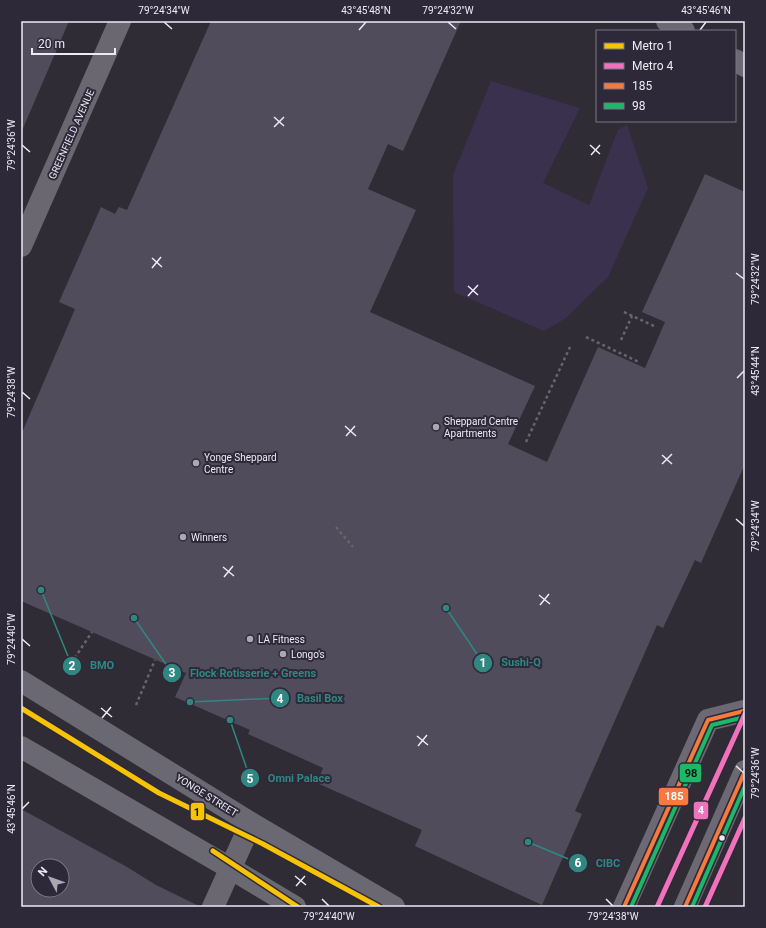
<svg xmlns="http://www.w3.org/2000/svg" width="766" height="928" viewBox="0 0 766 928" font-family="Roboto,sans-serif">
	<style>
		.green { fill: #3a314e }
		.building { fill: #514c5b; fill-rule: evenodd }
		.lines { fill: none; stroke-linecap: round; stroke-linejoin: round }
		.path { stroke: #67656c; stroke-width: 2.5; stroke-dasharray: 3 3; stroke-linecap: butt }
		.street { stroke: #6a6770; stroke-width: 22 }
		.secondary { stroke: #6c6974; stroke-width: 22 }
		.primary { stroke: #6a6872; stroke-width: 22 }
		.bus-1-casing { stroke: #2e2939; stroke-width: 7 }
		.bus-2-casing { stroke: #2e2939; stroke-width: 7 }
		.bus-1 { stroke: #f6793e; stroke-width: 4 }
		.bus-2 { stroke: #1ab867; stroke-width: 4 }
		.metro-1-casing { stroke: #2e2939; stroke-width: 8 }
		.metro-2-casing { stroke: #2e2939; stroke-width: 8 }
		.metro-1 { stroke: #f8c300; stroke-width: 5 }
		.metro-2 { stroke: #f171ba; stroke-width: 5 }
		.ticks { fill: none; stroke: #eceaf5; stroke-width: 1.5 }
		.poi-dot { fill: #aaa8b2; stroke: #2e2939; stroke-width: 1.5 }
		.bus-dot { fill: #eceaf5; stroke: #2e2939; stroke-width: 1.5 }
		.labels { text-anchor: middle; stroke-width: 4; stroke-linejoin: round; paint-order: stroke }
		.street-label { font-size: 10px; fill: #eceaf5; stroke: #2e2939 }
		.poi-label { font-size: 10px; fill: #eceaf5; stroke: #2e2939; text-anchor: start }
		.leader { fill: none; stroke: #308782; stroke-width: 1.5 }
		.callout-dot { fill: #308782; stroke: #2e2939; stroke-width: 1.5 }
		.mark-label { font-size: 12px; text-anchor: middle; font-weight: bold; fill: #fff }
		.callout-label { font-size: 11px; text-anchor: middle; font-weight: bold; fill: #308782; stroke: #2e2939; stroke-width: 4; stroke-linejoin: round; paint-order: stroke }
		.line-badge { stroke: #2e2939; stroke-width: 1.5 }
		.badge-label { font-size: 11px; text-anchor: middle; font-weight: bold; fill: #fff }
		.pale-badge-label { font-size: 11px; text-anchor: middle; font-weight: bold; fill: #111 }
		.neatline { fill: none; stroke: #eceaf5; stroke-width: 1.5 }
		.ticks-label { font-size: 10px; text-anchor: middle; fill: #eceaf5 }
	</style>
	<rect width="100%" height="100%" fill="#2f2c36"/>
	<!-- green -->
	<polygon class="green" points="491,81 580,108 543,183 589,205 618,130 627,125 648,188 608,277 566,318 544,331 454,292 453,175"/>
	<!-- building -->
	<g class="building">
		<polygon points="21,21 69,21 21,133"/>
		<polygon points="211,21 461,21 403,151 388,144 368,189 416,210 370,312 535,386 508,444 547,462 598,347 645,368 665,322 642,312 705,174 745,192 745,464 701,563 695,560 663,628 657,625 575,811 582,814 542,905 415,846 422,830 317,783 323,768 248,734 250,730 175,697 186,673 21,601 21,435 75,309 59,302 101,207 115,214 119,207 127,210"/>
		<path d="M21 809 127 867 156 885 201 907H21ZM38 866H62V890H38Z"/>
	</g>
	<g class="lines">
		<!-- path -->
		<g class="path">
			<polyline points="624,312 656,327"/>
			<polyline points="586,337 639,362"/>
			<polyline points="621,340 632,316"/>
			<polyline points="526,442 570,347"/>
			<polyline points="336,527 353,547"/>
			<polyline points="68,668 92,632"/>
			<polyline points="136,705 155,660"/>
		</g>
		<!-- street -->
		<g class="street">
			<polyline points="21,246 120,21"/>
			<polyline points="213,907 251,823"/>
		</g>
		<!-- secondary -->
		<g class="secondary">
			<polyline points="667,21 684,31"/>
			<polyline points="735,60 745,66"/>
			<polyline points="624,907 708,720 744,711"/>
			<polyline points="685,907 745,771"/>
		</g>
		<!-- primary -->
		<g class="primary">
			<polyline points="21,681 251,823 394,907"/>
			<polyline points="21,747 230,868 295,907"/>
		</g>
		<defs>
			<g id="bus-1">
				<polyline points="624,907 708,720 744,711"/>
				<polyline points="685,907 745,771"/>
			</g>
			<g id="bus-2">
				<polyline points="631,907 712,725 745,717"/>
				<polyline points="692,907 745,786"/>
			</g>
		</defs>
		<!-- bus-1 casing -->
		<use href="#bus-1" class="bus-1-casing"/>
		<!-- bus-2 casing -->
		<use href="#bus-2" class="bus-2-casing"/>
		<!-- bus-1 -->
		<use href="#bus-1" class="bus-1"/>
		<!-- bus-2 -->
		<use href="#bus-2" class="bus-2"/>
		<defs>
			<g id="metro-1">
				<polyline points="21,708 159,793 263,844 379,907"/>
				<polyline points="213,851 298,907"/>
			</g>
			<g id="metro-2">
				<polyline points="657,907 745,714"/>
				<polyline points="705,907 745,818"/>
			</g>
		</defs>
		<!-- metro-1 casing -->
		<use href="#metro-1" class="metro-1-casing"/>
		<!-- metro-2 casing -->
		<use href="#metro-2" class="metro-2-casing"/>
		<!-- metro-1 -->
		<use href="#metro-1" class="metro-1"/>
		<!-- metro-2 -->
		<use href="#metro-2" class="metro-2"/>
	</g>
	<!-- ticks -->
	<path class="ticks" d="M164 22 172 29M448 22 456 29M359 30 366 22M700 30 706 22M274 117 284 126M274 127 284 117M22 145 30 152M590 145 600 154M591 155 600 145M152 258 162 267M152 268 161 257M736 273 744 279M468 286 478 295M468 296 478 285M737 378 744 371M22 392 30 399M345 426 356 436M346 436 355 426M662 455 672 464M662 464 672 454M736 519 744 526M223 567 234 576M224 577 233 566M539 595 550 604M540 605 549 594M22 639 30 646M101 708 112 717M102 718 111 707M417 736 428 745M418 746 427 735M736 766 744 773M22 809 29 802M295 876 306 885M296 886 305 876M322 899 329 906M606 899 613 906"/>
	<!-- markers -->
	<g class="poi-dot">
		<circle cx="436" cy="427" r="4"/>
		<circle cx="196" cy="463" r="4"/>
		<circle cx="183" cy="537" r="4"/>
		<circle cx="250" cy="639" r="4"/>
		<circle cx="283" cy="654" r="4"/>
	</g>
	<circle class="bus-dot" cx="722" cy="838" r="3.5"/>
	<g class="labels">
		<!-- street labels -->
		<g class="street-label">
			<text transform="translate(71 134) rotate(-66)" y="4">GREENFIELD AVENUE</text>
			<text transform="translate(207 795) rotate(32)" y="4">YONGE STREET</text>
		</g>
		<!-- poi labels -->
		<g class="poi-label">
			<text x="444" y="425">Sheppard Centre<tspan x="444" dy="12">Apartments</tspan></text>
			<text x="204" y="461">Yonge Sheppard<tspan x="204" dy="12">Centre</tspan></text>
			<text x="191" y="541">Winners</text>
			<text x="258" y="643">LA Fitness</text>
			<text x="291" y="658">Longo's</text>
		</g>
	</g>
	<!-- callouts -->
	<path class="leader" d="M446 608L483 663M41 590L72 666M134 618L172 673M190 702L280 698M230 720L250 778M528 842L578 863"/>
	<g class="callout-dot">
		<circle cx="446" cy="608" r="4"/>
		<circle cx="41" cy="590" r="4"/>
		<circle cx="134" cy="618" r="4"/>
		<circle cx="190" cy="702" r="4"/>
		<circle cx="230" cy="720" r="4"/>
		<circle cx="528" cy="842" r="4"/>
		<circle cx="483" cy="663" r="10"/>
		<circle cx="72" cy="666" r="10"/>
		<circle cx="172" cy="673" r="10"/>
		<circle cx="280" cy="698" r="10"/>
		<circle cx="250" cy="778" r="10"/>
		<circle cx="578" cy="863" r="10"/>
	</g>
	<g class="mark-label">
		<text x="483" y="667">1</text>
		<text x="72" y="670">2</text>
		<text x="172" y="677">3</text>
		<text x="280" y="703">4</text>
		<text x="250" y="783">5</text>
		<text x="578" y="867">6</text>
	</g>
	<g class="callout-label">
		<text x="521" y="666">Sushi-Q</text>
		<text x="102" y="669">BMO</text>
		<text x="253" y="677">Flock Rotisserie + Greens</text>
		<text x="320" y="702">Basil Box</text>
		<text x="299" y="782">Omni Palace</text>
		<text x="608" y="867">CIBC</text>
	</g>
	<g class="line-badge">
		<rect x="679" y="763" width="23" height="20" rx="4" fill="#1ab867"/>
		<rect x="658" y="787" width="31" height="19" rx="4" fill="#f6793e"/>
		<rect x="693" y="801" width="16" height="19" rx="4" fill="#f171ba"/>
		<rect x="190" y="802" width="15" height="19" rx="4" fill="#f8c300"/>
	</g>
	<g class="badge-label">
		<text x="674" y="800">185</text>
		<text x="701" y="814">4</text>
	</g>
	<g class="pale-badge-label">
		<text x="691" y="777">98</text>
		<text x="197" y="816">1</text>
	</g>
	<!-- border -->
	<rect width="766" height="928" fill="none" stroke="#2e2939" stroke-width="44"/>
	<!-- legend -->
	<rect x="596" y="30" width="140" height="92" fill="#2e2939" stroke="#7a7684"/>
	<rect x="604" y="43" width="20" height="6" fill="#f8c300" stroke="#7a7684"/>
	<text x="632" y="50" font-size="12" fill="#eceaf5">Metro 1</text>
	<rect x="604" y="63" width="20" height="6" fill="#f171ba" stroke="#7a7684"/>
	<text x="632" y="70" font-size="12" fill="#eceaf5">Metro 4</text>
	<rect x="604" y="83" width="20" height="6" fill="#f6793e" stroke="#7a7684"/>
	<text x="632" y="90" font-size="12" fill="#eceaf5">185</text>
	<rect x="604" y="103" width="20" height="6" fill="#1ab867" stroke="#7a7684"/>
	<text x="632" y="110" font-size="12" fill="#eceaf5">98</text>
	<!-- north arrow -->
	<g transform="translate(50 878) rotate(311)"><circle r="19" fill="#2e2939" stroke="#7a7684"/>
	<path d="M0-3L7 15L0 10L-7 15Z" fill="#aaa8b2"/>
	<text y="-6" font-size="11" font-weight="bold" text-anchor="middle" fill="#eceaf5">N</text>
	</g>
	<!-- scale -->
	<path d="M32 48v6h83v-6" fill="none" stroke="#eceaf5" stroke-width="2"/>
	<text x="38" y="48" font-size="12" fill="#eceaf5" stroke="#2e2939" stroke-width="3" paint-order="stroke">20 m</text>
	<rect x="22" y="22" width="722" height="884" class="neatline"/>
	<g class="ticks-label">
		<text x="164" y="14">79°24'34"W</text>
		<text x="366" y="14">43°45'48"N</text>
		<text x="448" y="14">79°24'32"W</text>
		<text x="706" y="14">43°45'46"N</text>
		<text transform="translate(11 145) rotate(-90)" y="4">79°24'36"W</text>
		<text transform="translate(755 279) rotate(-90)" y="4">79°24'32"W</text>
		<text transform="translate(755 371) rotate(-90)" y="4">43°45'44"N</text>
		<text transform="translate(11 392) rotate(-90)" y="4">79°24'38"W</text>
		<text transform="translate(755 526) rotate(-90)" y="4">79°24'34"W</text>
		<text transform="translate(11 639) rotate(-90)" y="4">79°24'40"W</text>
		<text transform="translate(755 773) rotate(-90)" y="4">79°24'36"W</text>
		<text transform="translate(11 809) rotate(-90)" y="4">43°45'46"N</text>
		<text x="329" y="920">79°24'40"W</text>
		<text x="613" y="920">79°24'38"W</text>
	</g>
</svg>
